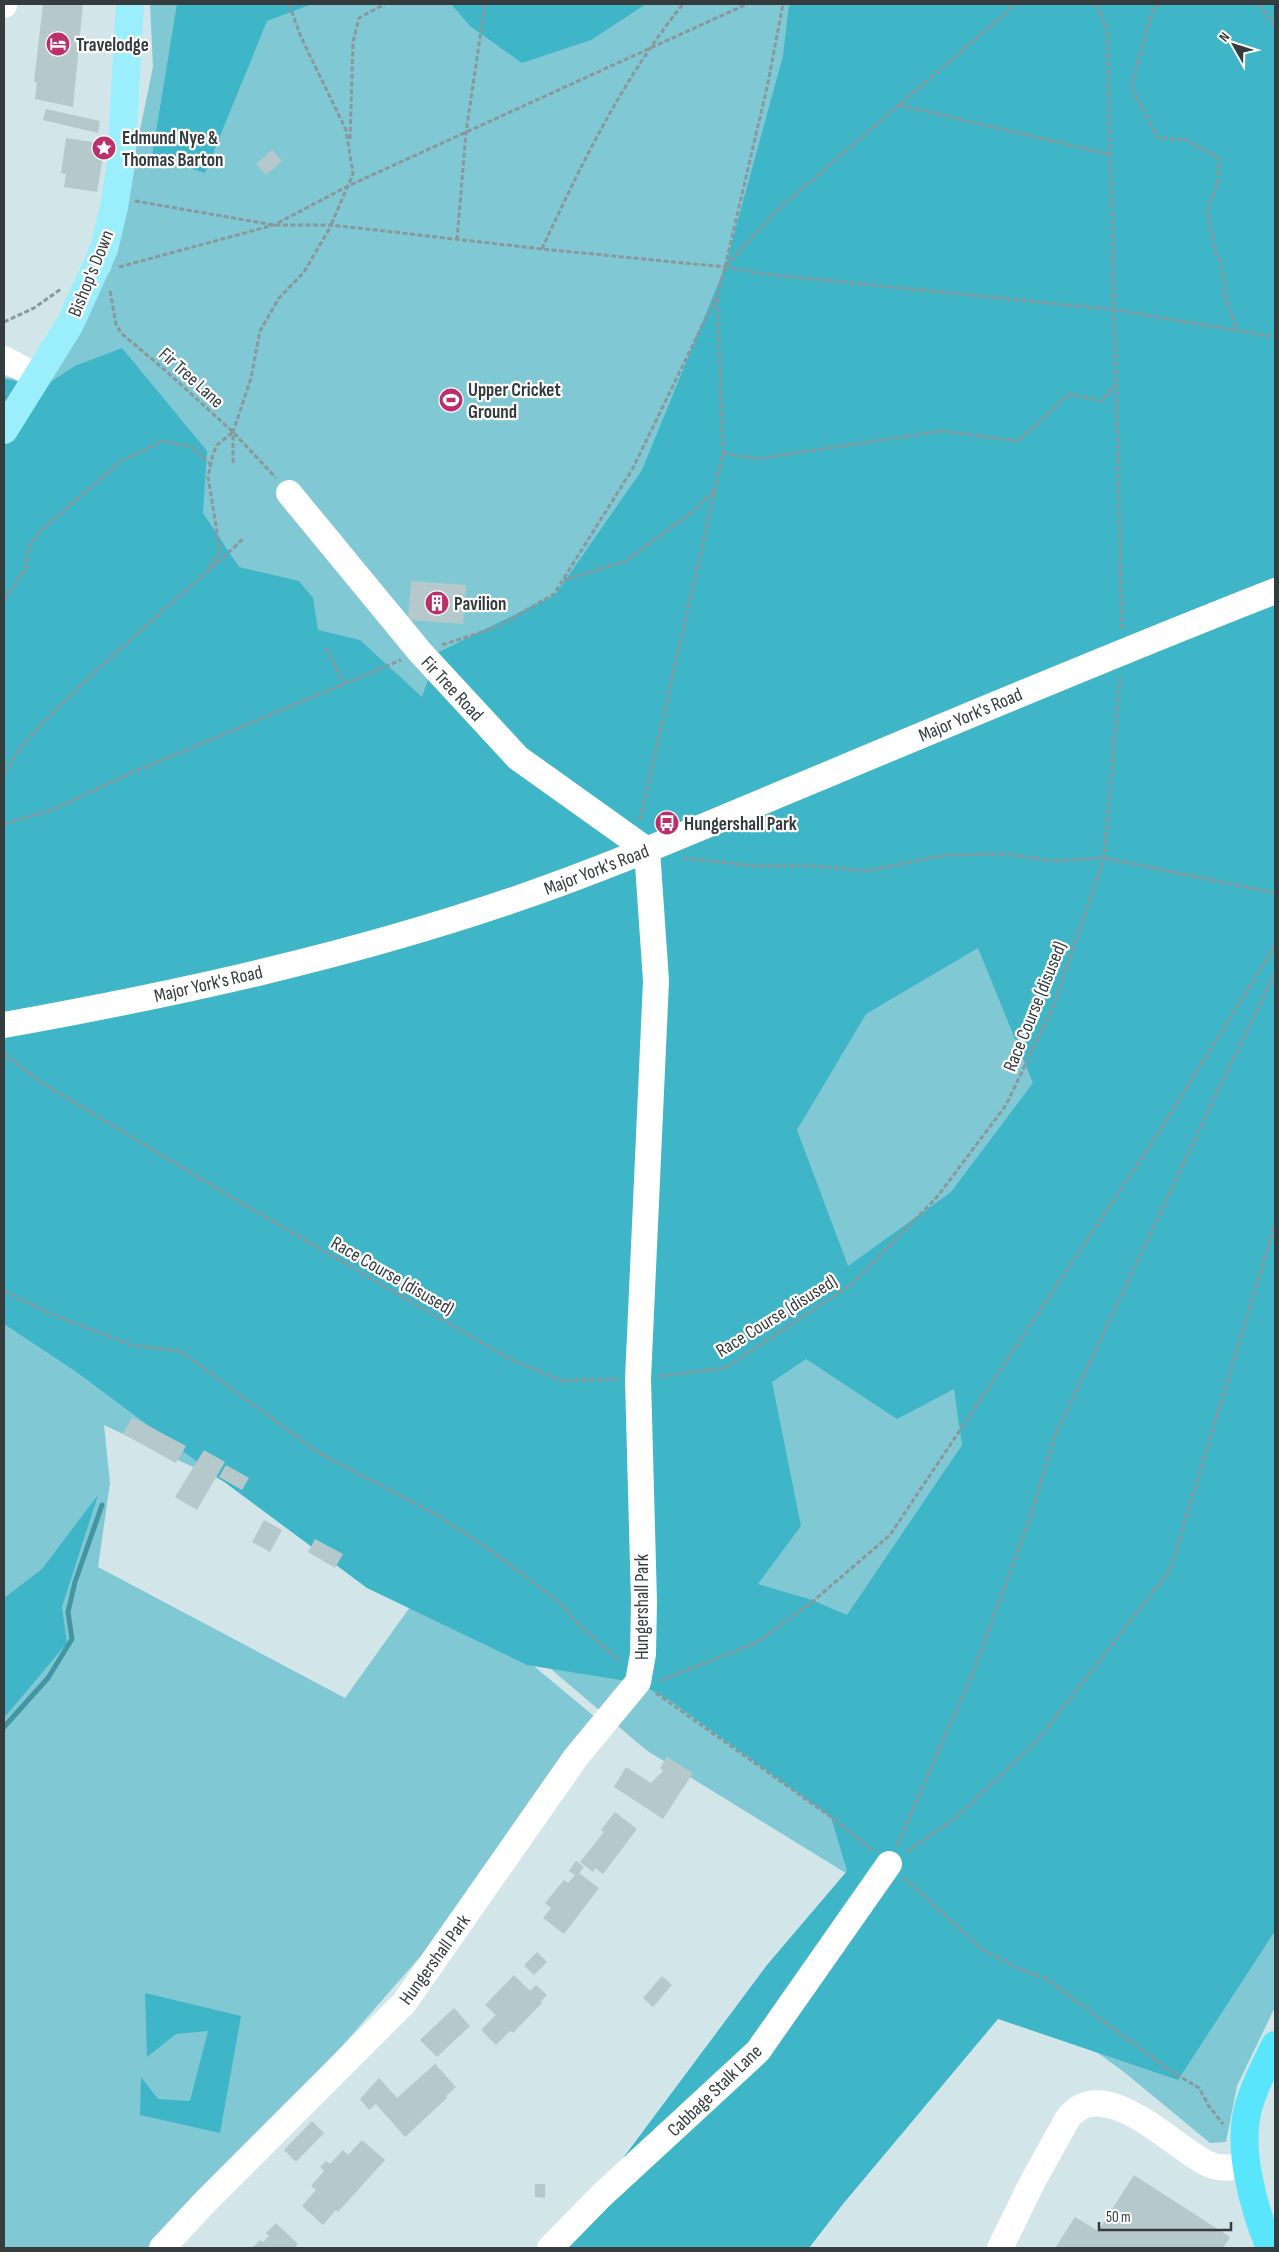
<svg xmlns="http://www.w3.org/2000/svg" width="1279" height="2252" viewBox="0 0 1279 2252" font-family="'Sofia Sans Condensed',sans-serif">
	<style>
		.green { fill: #81c8d5; fill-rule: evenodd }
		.forest { fill: #3fb5c8; fill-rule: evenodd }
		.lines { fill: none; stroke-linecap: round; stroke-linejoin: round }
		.stream { stroke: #4296a4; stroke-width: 5 }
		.building { fill: #b5c9cc }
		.path { stroke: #89989b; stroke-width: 3; stroke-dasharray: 5 2.5; stroke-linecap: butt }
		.minor { stroke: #fff; stroke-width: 26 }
		.major { stroke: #9beffd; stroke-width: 28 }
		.highway { stroke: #59e5fb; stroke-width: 28 }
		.labels { text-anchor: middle; stroke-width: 4.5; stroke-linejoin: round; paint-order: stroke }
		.poi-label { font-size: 19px; font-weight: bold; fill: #343c3e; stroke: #fff; text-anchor: start }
		.street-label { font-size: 19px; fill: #343c3e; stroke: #fff }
	</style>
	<rect width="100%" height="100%" fill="#d2e6ea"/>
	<!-- green -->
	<path class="green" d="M150 4H1275V2007L1237 2086 1226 2142 1210 2143 1124 2072 875 1891 646 1750 465 1596 432 1581 595 1717 454 1918 342 2046 150 2248H4V377L44 383 111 269 153 67ZM104 1425 430 1579 345 1698 98 1567 110 1483Z"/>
	<!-- forest -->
	<g class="forest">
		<polygon points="177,4 312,4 267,21 205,173 152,156"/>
		<polygon points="451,4 646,4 591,40 522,63 470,26"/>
		<path d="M789 4H1275V1931L1178 2080 998 2019 843 2204 809 2248H556L767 1965 847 1871 831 1817 672 1702 639 1683 527 1665 367 1588 75 1371 4 1324V379L44 386 75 366 122 348 207 451 203 513 239 567 299 581 313 598 318 630 360 640 422 697 437 653 555 595 642 470 725 267 783 56ZM978 948 1033 1083 951 1192 848 1266 797 1130 866 1014ZM806 1359 897 1419 954 1389 962 1445 847 1615 812 1600 758 1584 801 1526 772 1382Z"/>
		<polygon points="98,1495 62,1607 67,1643 4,1718 4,1598 42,1569"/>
		<polygon points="145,1993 241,2016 220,2133 140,2115 141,2077 158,2099 190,2101 208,2031 176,2034 147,2057"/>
	</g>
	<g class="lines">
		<!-- stream -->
		<polyline class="stream" points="4,1727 48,1678 72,1639 68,1612 75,1582 102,1505"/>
	</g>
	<!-- building -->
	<g class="building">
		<polygon points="43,4 83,4 73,107 35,99 37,82 34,82"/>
		<polygon points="46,109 100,121 98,133 43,120"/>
		<polygon points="66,138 105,144 97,192 64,187 66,174 61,173"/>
		<polygon points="272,150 282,161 266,175 256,164"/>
		<polygon points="411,581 466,585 463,624 408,620"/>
		<polygon points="132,1417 186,1446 176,1463 123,1434"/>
		<polygon points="204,1450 225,1462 197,1510 175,1497"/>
		<polygon points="226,1465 249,1478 242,1490 219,1477"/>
		<polygon points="264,1520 282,1530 270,1552 252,1542"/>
		<polygon points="315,1539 343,1554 335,1568 308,1552"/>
		<polygon points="667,1757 693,1773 663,1819 614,1787 626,1767 651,1783 663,1771 660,1768"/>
		<polygon points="615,1812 637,1829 603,1874 595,1868 593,1872 580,1862 604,1832 601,1830"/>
		<polygon points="576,1861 584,1867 579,1873 599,1888 564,1934 543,1918 551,1908 545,1903 564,1880 568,1883 575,1875 569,1871"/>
		<polygon points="537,1952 547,1962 534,1975 524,1965"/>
		<polygon points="514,1975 530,1991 536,1985 547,1995 541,2001 542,2003 513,2033 510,2031 496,2045 481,2030 496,2015 485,2005"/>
		<polygon points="662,1976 672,1985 653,2007 643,1998"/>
		<polygon points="454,2008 470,2026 437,2057 420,2040"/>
		<polygon points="435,2064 456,2087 446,2096 447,2098 405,2137 376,2104 369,2110 360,2099 379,2078 397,2098"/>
		<polygon points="312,2121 324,2133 296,2162 284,2150"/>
		<polygon points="362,2140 385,2160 338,2212 336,2210 323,2225 302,2206 316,2190 311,2186 324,2171 320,2167 326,2161 330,2164 343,2150 348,2155"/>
		<polygon points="1134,2175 1230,2237 1223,2248 1055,2248 1075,2217 1098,2231"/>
		<polygon points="535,2184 545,2184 545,2198 535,2197"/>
		<polygon points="276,2223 298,2244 294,2248 252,2248 260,2240 263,2242 269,2236 266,2233"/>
	</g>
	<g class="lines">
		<!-- path -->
		<g class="path">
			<polyline points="289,4 301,37 346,130 353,174 331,225"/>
			<polyline points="1096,4 1107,28 1122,630"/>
			<polyline points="1159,4 1151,14 1131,87 1158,138 1186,140 1219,158 1218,183 1207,209 1214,247 1222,267 1225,296 1237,330"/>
			<polyline points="1258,4 1275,25"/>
			<polyline points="899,105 1112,155"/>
			<polyline points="350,139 353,42 359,18 385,4"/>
			<polyline points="135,201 274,225 331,225 542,249 725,267 763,274 1116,310 1275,337"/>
			<polyline points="457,240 466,132 485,4"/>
			<path d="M542 249C581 164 624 77 683 4"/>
			<polyline points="119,267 274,225 348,186 747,4"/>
			<polyline points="725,267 768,83 783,4"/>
			<polyline points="110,291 116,324 121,333 166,371 233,432 276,478"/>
			<polyline points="4,322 34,308 61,289"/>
			<polyline points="723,453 755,459 942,431 1018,441 1069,394 1101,401 1117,384"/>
			<polyline points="233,463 233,432 251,378 260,331 279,298 304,272 331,226"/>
			<polyline points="210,568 220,550 208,477 213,454 217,445 233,432"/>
			<polyline points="564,580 626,561 691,513 715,490"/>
			<polyline points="4,600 26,568 28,548 39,532 121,461 163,441 192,447 211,465"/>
			<polyline points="442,645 497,627 554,594 633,468 717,295 725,267 775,212 1016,4"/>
			<polyline points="326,648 344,683"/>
			<path d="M4 773C20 743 47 719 71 695 126 641 186 592 243 539"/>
			<polyline points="640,820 723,453 717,296"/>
			<polyline points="4,824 54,809 131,773 401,660"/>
			<polyline points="684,858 754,866 815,866 867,871 946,855 1008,854 1051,861 1104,858 1275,893"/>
			<polyline points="4,1054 42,1083 226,1194 508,1358 562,1381 618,1379"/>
			<polyline points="4,1291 51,1314 131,1345 180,1351 319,1453 439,1516 494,1553 560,1603 578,1624 620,1661"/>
			<polyline points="659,1376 725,1368 852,1284 937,1197 1006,1105 1053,1007 1104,858 1120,677"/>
			<polyline points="659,1681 756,1643 811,1603 890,1535 1157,1135 1275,946"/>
			<polyline points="656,1693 831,1817 873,1851"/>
			<polyline points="897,1845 972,1675 1032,1512 1054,1438 1217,1092 1275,973"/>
			<polyline points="906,1852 958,1816 1037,1741 1170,1570 1275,1224"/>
			<polyline points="904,1878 983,1950 1015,1967 1048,1980 1172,2072 1199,2088 1209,2106 1223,2124"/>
		</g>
		<!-- minor -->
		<g class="minor">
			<polyline points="4,5 4,4"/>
			<polyline points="4,359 38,377"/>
			<path d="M4 1025C177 994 350 956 516 899 621 863 722 818 824 776 974 713 1124 650 1275 591"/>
			<polyline points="162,2248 206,2201 404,2003 576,1757 638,1682 643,1654 644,1602 638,1379 656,981 647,850 518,758 420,652 289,493"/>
			<polyline points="550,2248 601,2196 758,2051 889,1864"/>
			<path d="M1000 2248 1033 2181 1068 2118C1104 2073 1171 2145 1206 2163 1219 2170 1234 2167 1248 2166"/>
		</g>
		<!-- major -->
		<polyline class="major" points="4,430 70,324 104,249 114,207 121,164 130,4"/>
		<!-- highway -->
		<path class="highway" d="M1270 2248C1254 2209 1236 2147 1249 2105 1255 2084 1266 2064 1275 2045"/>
	</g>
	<!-- icons -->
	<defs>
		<symbol id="hotel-disc" viewBox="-11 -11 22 22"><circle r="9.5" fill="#bb306b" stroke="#fff"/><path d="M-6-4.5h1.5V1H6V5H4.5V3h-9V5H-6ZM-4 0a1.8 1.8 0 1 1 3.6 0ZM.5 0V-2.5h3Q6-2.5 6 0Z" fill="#fff"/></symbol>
		<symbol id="sight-disc" viewBox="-11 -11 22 22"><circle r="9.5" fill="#bb306b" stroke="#fff"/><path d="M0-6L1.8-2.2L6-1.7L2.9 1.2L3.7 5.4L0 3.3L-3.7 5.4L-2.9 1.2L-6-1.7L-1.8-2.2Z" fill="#fff"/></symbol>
		<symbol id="stadium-disc" viewBox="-11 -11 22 22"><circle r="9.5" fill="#bb306b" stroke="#fff"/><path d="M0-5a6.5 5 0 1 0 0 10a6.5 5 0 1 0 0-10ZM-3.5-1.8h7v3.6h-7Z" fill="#fff"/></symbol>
		<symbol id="building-disc" viewBox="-11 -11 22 22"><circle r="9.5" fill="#bb306b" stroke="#fff"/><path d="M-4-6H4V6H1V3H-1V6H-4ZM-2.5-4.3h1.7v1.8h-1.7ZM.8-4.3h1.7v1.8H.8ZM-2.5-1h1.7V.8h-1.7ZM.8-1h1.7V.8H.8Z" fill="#fff"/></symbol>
		<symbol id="bus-disc" viewBox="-11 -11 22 22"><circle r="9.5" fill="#bb306b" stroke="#fff"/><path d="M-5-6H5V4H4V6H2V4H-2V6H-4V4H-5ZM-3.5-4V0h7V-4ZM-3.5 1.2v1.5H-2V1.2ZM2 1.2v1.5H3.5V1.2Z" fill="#fff"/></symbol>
	</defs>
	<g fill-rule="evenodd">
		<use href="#hotel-disc" x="44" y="30" width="28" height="28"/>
		<use href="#sight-disc" x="90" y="134" width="28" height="28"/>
		<use href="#stadium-disc" x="437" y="386" width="28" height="28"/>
		<use href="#building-disc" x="423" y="589" width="28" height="28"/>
		<use href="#bus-disc" x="653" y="809" width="28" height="28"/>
	</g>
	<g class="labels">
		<!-- poi labels -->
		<g class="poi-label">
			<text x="76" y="51">Travelodge</text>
			<text x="122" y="144">Edmund Nye &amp;<tspan x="122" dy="22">Thomas Barton</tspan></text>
			<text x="468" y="396">Upper Cricket<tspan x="468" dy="22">Ground</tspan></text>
			<text x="454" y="610">Pavilion</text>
			<text x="684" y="830">Hungershall Park</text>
		</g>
		<!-- street labels -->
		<g class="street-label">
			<text transform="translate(90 273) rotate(-68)" y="7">Bishop's Down</text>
			<text transform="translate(192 377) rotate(42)" y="7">Fir Tree Lane</text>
			<text transform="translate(453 688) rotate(47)" y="7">Fir Tree Road</text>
			<text transform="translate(970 714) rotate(-23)" y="7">Major York's Road</text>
			<text transform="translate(596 869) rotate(-21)" y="7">Major York's Road</text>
			<text transform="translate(208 983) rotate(-13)" y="7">Major York's Road</text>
			<text transform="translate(1034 1006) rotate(-68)" y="7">Race Course (disused)</text>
			<text transform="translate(393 1275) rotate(30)" y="7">Race Course (disused)</text>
			<text transform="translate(776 1315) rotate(-32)" y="7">Race Course (disused)</text>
			<text transform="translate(641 1607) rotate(-90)" y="7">Hungershall Park</text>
			<text transform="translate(434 1959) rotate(-54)" y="7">Hungershall Park</text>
			<text transform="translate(714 2090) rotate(-44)" y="7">Cabbage Stalk Lane</text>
		</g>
	</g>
	<!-- border -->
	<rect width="1279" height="2252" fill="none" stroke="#343c3e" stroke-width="10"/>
	<!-- north arrow -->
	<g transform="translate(1234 45) rotate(309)" stroke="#ffffff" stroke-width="4" paint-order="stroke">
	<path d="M0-4L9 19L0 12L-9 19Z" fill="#343c3e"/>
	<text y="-8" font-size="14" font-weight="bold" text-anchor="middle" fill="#343c3e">N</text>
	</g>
	<!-- scale -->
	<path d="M1099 2222v8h132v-8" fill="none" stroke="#343c3e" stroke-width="2.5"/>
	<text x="1106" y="2222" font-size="15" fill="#343c3e" stroke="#ffffff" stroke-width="4" paint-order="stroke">50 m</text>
</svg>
